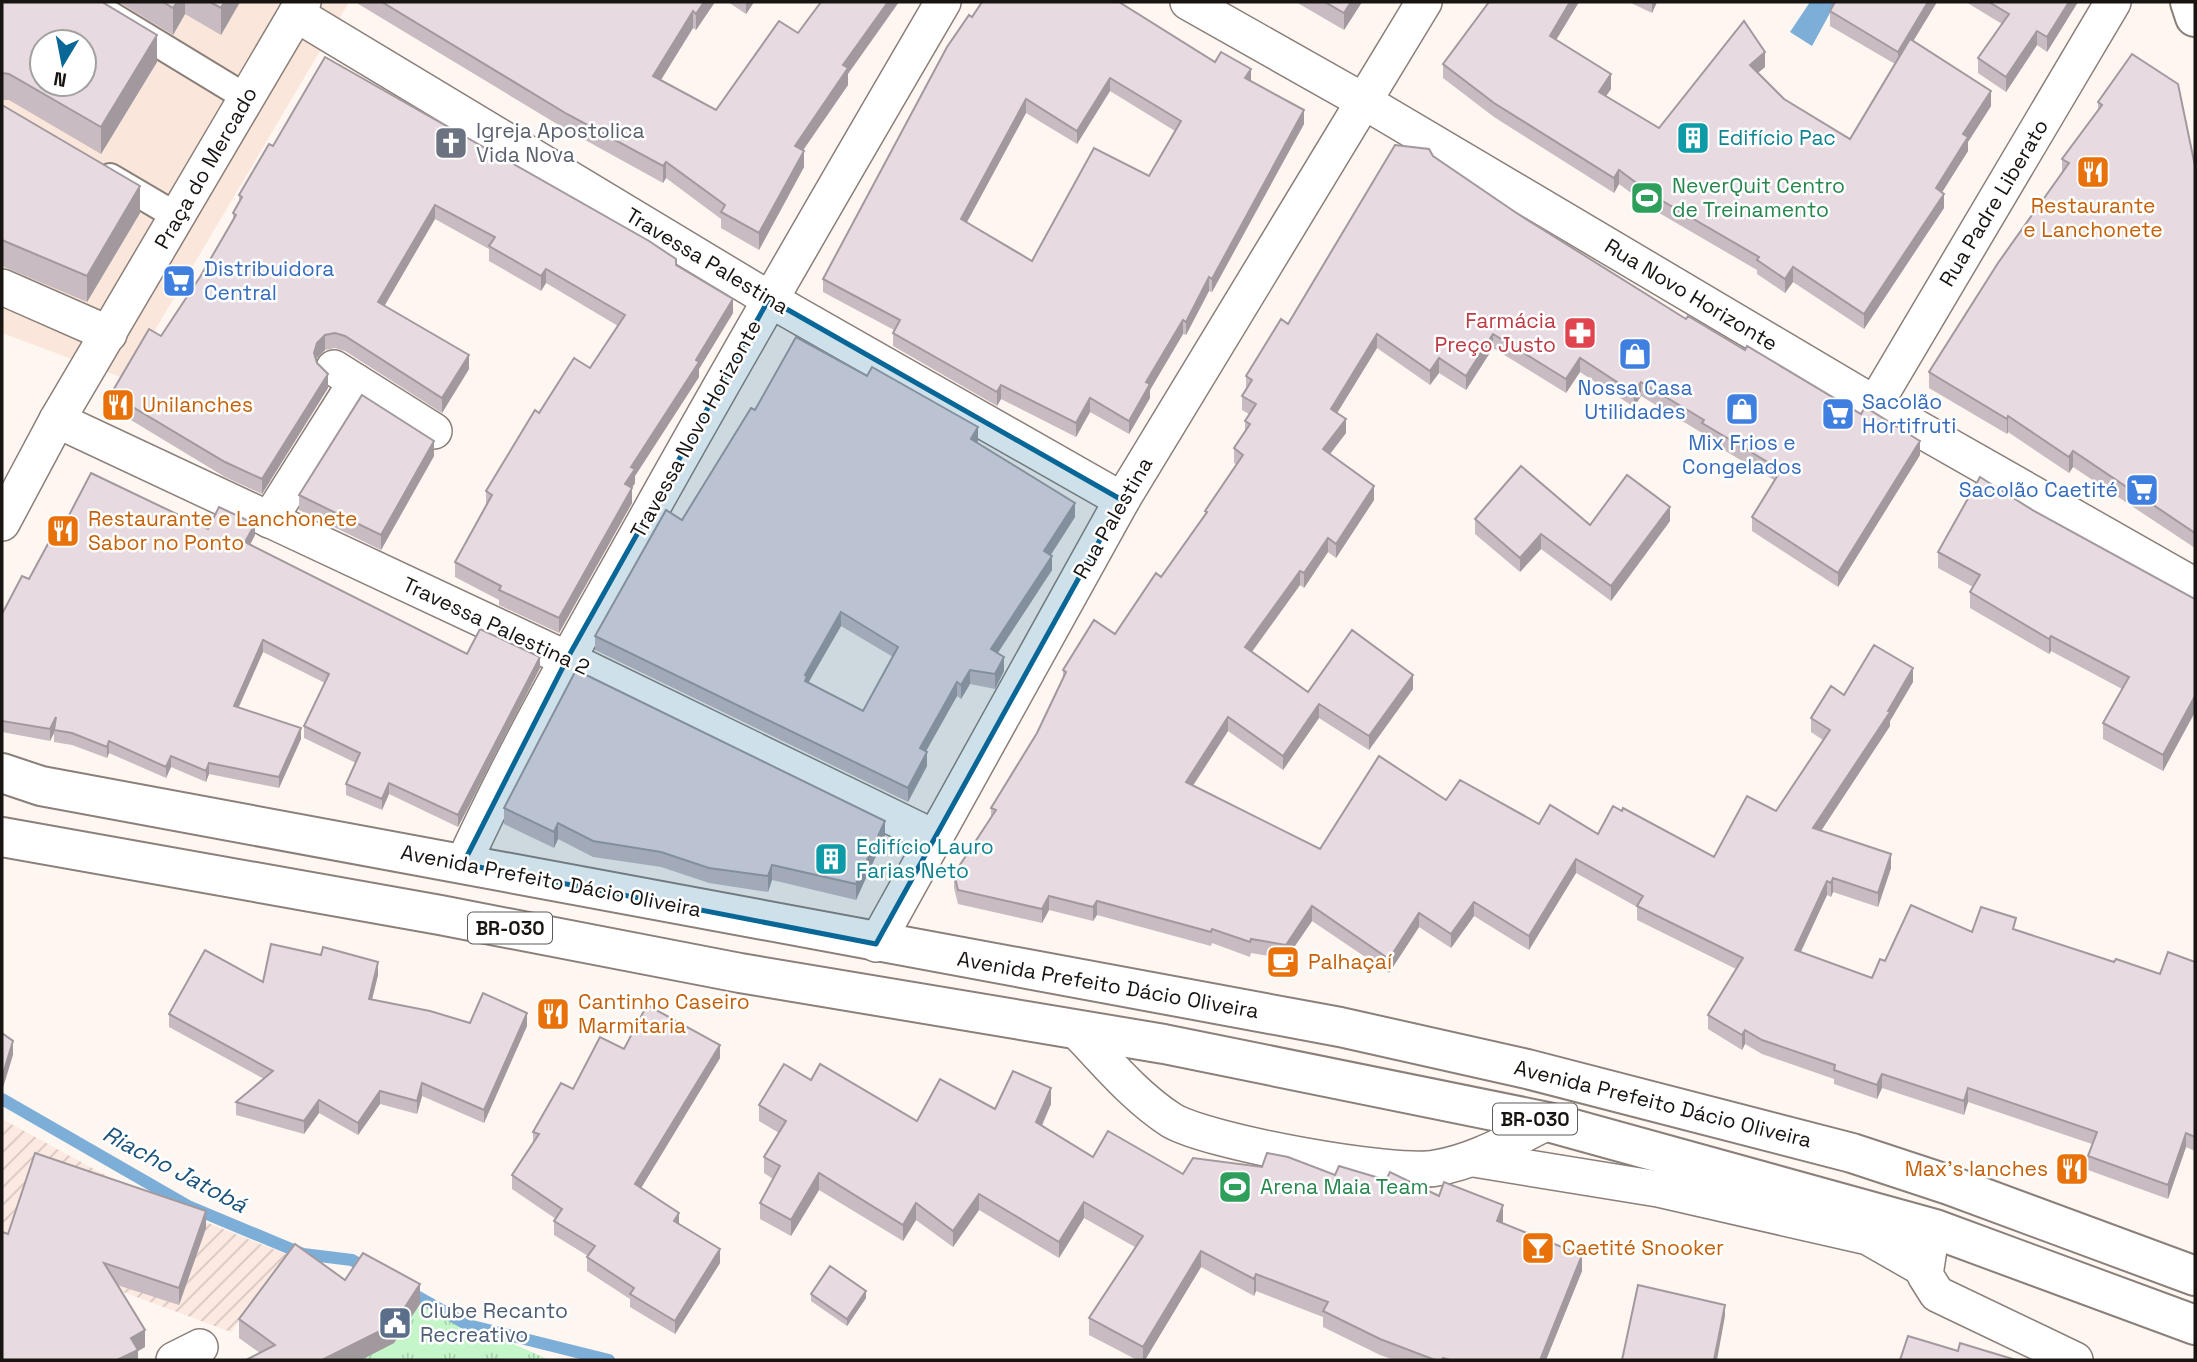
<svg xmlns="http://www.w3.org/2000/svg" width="2197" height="1362" viewBox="0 0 2197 1362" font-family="'Space Grotesk',sans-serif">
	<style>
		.built { fill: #fae6da; fill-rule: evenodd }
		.industrial { fill: url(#industrial-furrows) }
		.park { fill: url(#park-tufts) }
		.water { fill: #7caed8 }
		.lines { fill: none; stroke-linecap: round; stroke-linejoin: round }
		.stream { stroke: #7caed8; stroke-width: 12 }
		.pedestrian-casing { stroke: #8b7f79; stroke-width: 30 }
		.minor-casing { stroke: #8b7f79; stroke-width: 38 }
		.secondary-casing { stroke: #8b7f79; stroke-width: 42 }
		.primary-casing { stroke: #8b7f79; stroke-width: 42 }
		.pedestrian { stroke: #fff; stroke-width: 26 }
		.minor { stroke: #fff; stroke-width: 35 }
		.secondary { stroke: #fff; stroke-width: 38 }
		.primary { stroke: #fff; stroke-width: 38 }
		.wall { fill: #c8bbc2; fill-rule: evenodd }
		.shaded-wall { fill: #a2999e }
		.building { fill: #e8dae1; stroke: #a2999e; stroke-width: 2; fill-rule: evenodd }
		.marked { fill: #086796; fill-opacity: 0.2; stroke: #086796; stroke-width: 5; stroke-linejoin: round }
		.labels { text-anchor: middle; stroke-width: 5; stroke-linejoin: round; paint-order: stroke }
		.shield { fill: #fff; stroke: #5d5a59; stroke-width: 2 }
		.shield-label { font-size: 19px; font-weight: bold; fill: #181412 }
		.worship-label { font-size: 21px; fill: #5b616d; stroke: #fff; text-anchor: start }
		.culture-label { font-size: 21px; fill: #0d838f; stroke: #fff; text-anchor: start }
		.street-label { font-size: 21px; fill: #181412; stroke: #fff }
		.leisure-label { font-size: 21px; fill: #27864d; stroke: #fff; text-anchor: start }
		.food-label { font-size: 21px; fill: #c56008; stroke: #fff; text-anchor: start }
		.shop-label { font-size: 21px; fill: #366cbe; stroke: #fff; text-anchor: start }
		.health-label { font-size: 21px; fill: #be3a42; stroke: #fff; text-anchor: end }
		.service-label { font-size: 21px; fill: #4e5e75; stroke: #fff; text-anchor: start }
		.water-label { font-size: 23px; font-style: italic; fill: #1c537c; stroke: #fff }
	</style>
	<defs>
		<pattern id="industrial-furrows" width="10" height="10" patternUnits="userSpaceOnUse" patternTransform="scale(1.75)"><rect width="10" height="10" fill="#fce9e1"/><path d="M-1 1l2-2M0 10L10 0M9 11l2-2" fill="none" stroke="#d7c7c0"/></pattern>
		<pattern id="park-tufts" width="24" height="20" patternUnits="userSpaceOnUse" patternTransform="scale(1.75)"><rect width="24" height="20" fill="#c5f6ca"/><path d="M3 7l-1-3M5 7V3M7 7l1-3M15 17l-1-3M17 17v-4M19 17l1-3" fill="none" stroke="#a8d2ac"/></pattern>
	</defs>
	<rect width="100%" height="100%" fill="#fef6f1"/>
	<!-- built -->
	<path class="built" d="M2 2H349L126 379 2 333ZM42 42H84V84H42Z"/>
	<!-- industrial -->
	<polygon class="industrial" points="2,1119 151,1200 288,1255 231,1332 2,1247"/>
	<!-- park -->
	<polygon class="park" points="362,1270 424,1305 550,1360 281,1360"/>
	<!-- water -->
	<polygon class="water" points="1810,2 1836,2 1812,46 1790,32"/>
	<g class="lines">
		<!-- stream -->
		<g class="stream">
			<polyline points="2,1099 188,1206 303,1254 352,1260 371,1271"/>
			<polyline points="406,1290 468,1325 609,1360"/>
		</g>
		<defs>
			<g id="pedestrian">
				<polyline points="89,2 247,98"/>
				<polyline points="110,177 178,217"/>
			</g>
			<g id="minor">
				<polyline points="1188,2 1365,102 1875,404 2195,586"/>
				<polyline points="296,14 769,299 1122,500"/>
				<polyline points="2,287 109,334"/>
				<polyline points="334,368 434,431"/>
				<polyline points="1875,404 2113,2"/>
				<polyline points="57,420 567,659 933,837"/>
				<polyline points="269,520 356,382"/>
				<polyline points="2,523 57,420 303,2"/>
				<path d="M463 864C517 746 582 633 646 519 743 345 843 173 943 2"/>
				<polyline points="876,944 1122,500 1424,2"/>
				<path d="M1075 1029C1105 1060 1134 1096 1171 1120 1207 1142 1394 1176 1436 1168 1477 1161 1511 1140 1548 1122"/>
				<polyline points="1474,1159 1658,1189 1868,1237 1924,1269"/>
				<polyline points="1929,1249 1925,1275 1937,1294 2075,1360"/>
				<polyline points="174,1360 200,1347"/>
			</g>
			<polyline id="secondary" points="2190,2 2195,17"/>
			<g id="primary">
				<polyline points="2,773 41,786 1340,1027 1527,1069 1852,1153 1949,1185 2195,1276"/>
				<polyline points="2,837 440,915 740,973 1164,1044 1548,1122 1935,1229 2195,1325"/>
			</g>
		</defs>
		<!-- pedestrian casing -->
		<use href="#pedestrian" class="pedestrian-casing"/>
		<!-- minor casing -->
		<use href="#minor" class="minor-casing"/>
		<!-- secondary casing -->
		<use href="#secondary" class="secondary-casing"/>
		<!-- primary casing -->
		<use href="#primary" class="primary-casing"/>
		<!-- pedestrian -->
		<use href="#pedestrian" class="pedestrian"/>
		<!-- minor -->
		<use href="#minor" class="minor"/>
		<!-- secondary -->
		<use href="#secondary" class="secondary"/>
		<!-- primary -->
		<use href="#primary" class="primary"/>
	</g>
	<!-- wall -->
	<g class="wall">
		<polygon points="2,2 157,62 101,154 9,100 2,100"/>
		<polygon points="119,2 240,2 221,35 185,14 173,35"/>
		<polygon points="355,2 715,2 696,30 693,28 660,80 716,110 848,74 848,85 803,150 804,167 759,250 721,228 721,219 666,178 663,183 567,130"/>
		<polygon points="728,2 754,2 746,14"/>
		<polygon points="1296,2 1362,2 1344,30"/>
		<polygon points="1489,2 1579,2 1556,40 1611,89 1606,96 1659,128 1765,67 1758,73 1784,99 1850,139 1895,64 1830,26 1830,11 1835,2 1937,2 1913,41 1991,106 1968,142 1968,151 1942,192 1944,208 1864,329 1793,282 1785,293 1757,274 1757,270 1654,210 1619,184 1614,193 1494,117 1443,78 1443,64"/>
		<polygon points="1629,2 1657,2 1652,13"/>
		<polygon points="1966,2 2078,2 2047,52 2037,45 2006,92 1978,73 1978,58 2002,24"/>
		<path d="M972 17 1215 62 1251 81 1304 124 1212 292 1209 291 1186 335 1183 334 1150 390V398L1129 434 1090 412 1076 437 1001 399 997 406 893 346V333L894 330 823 292V279ZM1110 91 1175 131 1149 176 1032 261 967 222 1026 113 1077 144Z"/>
		<polygon points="2098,102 2195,166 2195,548 2073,467 2069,473 2008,432 2007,434 1929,388 1929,372 2062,172 2062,159 2098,110"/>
		<polygon points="2,105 140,213 87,302 2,266"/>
		<polygon points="273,146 676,265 733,313 699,369 699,377 635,476 635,483 632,488 632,503 559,633 499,605 499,600 455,577 455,562 486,506 486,491 539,413 590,368 618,326 546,283 541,291 489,261 489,249 435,219 384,306 469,369 442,413 345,351 335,348 325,350 317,358 316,361 328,388 262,494 225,477 111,408 111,394 161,336 200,277 233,220 233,213 239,202 239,195"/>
		<polygon points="1433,156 1518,214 1686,319 1920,455 1838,587 1752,531 1752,517 1774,480 1702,437 1702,433 1641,396 1634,407 1580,372 1566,393 1493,348 1466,390 1439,373 1430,385 1377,348 1337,413 1346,433 1330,454 1374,500 1336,558 1328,552 1304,588 1300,585 1252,652 1308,692 1413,689 1369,750 1319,718 1283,770 1228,731 1193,786 1320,849 1446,800 1539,824 1714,857 1776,811 1823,740 1811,732 1811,718 1844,695 1913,682 1890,721 1890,726 1821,831 1891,868 1878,907 1833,892 1831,897 1827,895 1801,952 1872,978 1885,961 1972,932 2016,930 2114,962 2160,974 2195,962 2195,1151 2186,1147 2168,1199 2088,1170 2088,1156 2092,1144 1968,1102 1964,1115 1882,1088 1877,1099 1834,1084 1834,1079 1762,1054 1745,1044 1742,1050 1708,1029 1708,1015 1736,969 1637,920 1637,907 1576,873 1529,950 1474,916 1451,948 1419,927 1389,973 1312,921 1286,959 1251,953 1250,957 1212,943 1211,946 1097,915 1093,921 1049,910 1042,923 958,904 954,888 954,874 991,817 991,808 1037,733 1063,678 1063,670 1115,634 1161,577 1205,515 1205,511 1236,464 1234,463 1234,448 1245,432 1245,421 1249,414 1242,410 1242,396 1246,390 1246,376 1288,324"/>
		<path d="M755 410 978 441 977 443 1075 517 1051 555 1052 570 998 653 1004 671 995 689 970 684 961 699 957 696 926 751 927 766 908 802 595 650V636L682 520ZM841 626 893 657 863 711 808 683Z"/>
		<polygon points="434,456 381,550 299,510 299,495"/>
		<polygon points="2034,511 2195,599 2195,712 2163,771 2103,739 2103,723 2122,689 2051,651 2049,654 1970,608 1970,592 1973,587 1938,568 1938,552"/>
		<polygon points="1475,519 1590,525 1670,521 1611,601 1541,549 1520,572 1475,534"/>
		<polygon points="208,529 255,535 250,545 467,654 540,668 458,827 389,794 382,810 346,795 346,784 356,763 304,738 304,726 325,683 263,652 239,707 301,739 279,788 209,774 206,782 171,767 166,778 109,753 107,758 72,745 54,742 54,733 50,741 2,732 2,614 54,544"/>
		<polygon points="504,808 885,836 856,900 772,880 768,892 709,883 661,867 593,857 558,839 554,848 504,824"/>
		<polygon points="378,975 372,999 470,1023 527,1026 484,1123 422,1096 417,1114 380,1104 358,1135 319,1113 304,1134 236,1115 236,1102 264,1079 169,1027 169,1014 263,982"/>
		<polygon points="624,1049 720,1058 641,1188 720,1263 675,1334 630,1307 630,1299 587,1271 587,1257 588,1256 554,1235 554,1221 556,1219 512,1189 512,1175 533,1143 533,1132 573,1089"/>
		<polygon points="811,1080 917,1121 995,1109 1051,1104 1042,1126 1093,1157 1183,1174 1262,1167 1335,1175 1439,1196 1503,1221 1502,1223 1582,1271 1546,1360 1394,1360 1380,1355 1323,1327 1323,1317 1256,1291 1254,1296 1201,1267 1145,1360 1137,1360 1089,1335 1089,1318 1135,1247 1084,1218 1059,1258 979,1210 953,1247 916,1220 903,1241 819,1190 791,1236 760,1219 760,1203 773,1179 764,1173 764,1157 779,1133 759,1121 759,1105"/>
		<polygon points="206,1228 179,1305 117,1285 145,1347 138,1351 138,1360 8,1234"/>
		<polygon points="345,1280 420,1304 394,1343 361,1360 246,1360 260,1353 239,1338 239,1319"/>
		<polygon points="811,1294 866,1298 847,1326 811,1301"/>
	</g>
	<!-- shaded-wall -->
	<g class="shaded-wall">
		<polygon points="177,2 185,2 185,14 173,35 173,8"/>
		<polygon points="224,2 240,2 221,35 221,8"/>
		<polygon points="704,2 715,2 696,30 696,14"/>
		<polygon points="746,2 754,2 746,14"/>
		<polygon points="888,2 899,2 848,74 848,85 795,162 795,146 843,65"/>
		<polygon points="1351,2 1362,2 1344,30 1344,13"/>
		<polygon points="1570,2 1579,2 1550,50 1550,36"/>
		<polygon points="1652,2 1657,2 1652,13"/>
		<polygon points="1928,2 1937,2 1898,66 1898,52"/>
		<polygon points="2069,2 2078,2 2047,52 2047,37"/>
		<polygon points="693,11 693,28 653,93 653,76"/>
		<polygon points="2037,31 2037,45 2006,92 2006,77"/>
		<polygon points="157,35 157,62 101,154 101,127"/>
		<polygon points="1765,52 1765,67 1750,79 1750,65"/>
		<polygon points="1251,69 1251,82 1245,78"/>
		<polygon points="1611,74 1611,89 1599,106 1599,92"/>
		<polygon points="1110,78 1110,91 1077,144 1077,131"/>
		<polygon points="1991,91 1991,106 1968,142 1968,151 1936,202 1936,188 1963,134"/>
		<polygon points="1026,99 1026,113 961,233 961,219"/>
		<polygon points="1304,110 1304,124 1212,292 1212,279"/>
		<polygon points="804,151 804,167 759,250 759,233"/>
		<polygon points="666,162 666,178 663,183 663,166"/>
		<polygon points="1619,170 1619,184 1614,193 1614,178"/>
		<polygon points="140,186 140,213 87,302 87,276"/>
		<polygon points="1944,194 1944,208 1864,329 1864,314"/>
		<polygon points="435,205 435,219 378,317 378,302"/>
		<polygon points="1793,267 1793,282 1785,293 1785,279"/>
		<polygon points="546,269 546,283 541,291 541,276"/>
		<polygon points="1209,277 1209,291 1186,335 1186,322"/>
		<polygon points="733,299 733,313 699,369 699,377 635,476 635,483 625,499 625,484 631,467"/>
		<polygon points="1183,320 1183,334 1150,390 1150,398 1129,434 1129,421 1146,382"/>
		<polygon points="1377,334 1377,348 1331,423 1331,409"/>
		<polygon points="1493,334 1493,348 1466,390 1466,376"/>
		<polygon points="325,335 325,350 317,358 314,368 314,353 317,343"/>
		<polygon points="469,355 469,369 442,413 442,398"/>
		<polygon points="1439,358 1439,373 1430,385 1430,371"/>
		<polygon points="1580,358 1580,372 1566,393 1566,379"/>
		<polygon points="328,374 328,388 262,494 262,479"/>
		<polygon points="1641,382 1641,396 1634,407 1634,393"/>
		<polygon points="1001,385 1001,399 997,406 997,392"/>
		<polygon points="1090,398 1090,412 1076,437 1076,423"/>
		<polygon points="2008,416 2008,432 2007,434 2007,419"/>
		<polygon points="1346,419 1346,433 1323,463 1323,449"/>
		<polygon points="978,427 978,441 971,453 971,439"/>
		<polygon points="434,441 434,456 381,550 381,535"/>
		<polygon points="1920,441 1920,455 1838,587 1838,573"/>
		<polygon points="2073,451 2073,467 2069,473 2069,457"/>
		<polygon points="1374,486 1374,500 1336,558 1336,544"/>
		<polygon points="632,488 632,503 559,633 559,618"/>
		<polygon points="1075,503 1075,517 1044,565 1044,551"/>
		<polygon points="1670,507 1670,521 1611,601 1611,586"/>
		<polygon points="255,524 255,535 245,554 245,542"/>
		<polygon points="1541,534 1541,549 1520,572 1520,558"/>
		<polygon points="1328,538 1328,552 1304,588 1304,573"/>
		<polygon points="1052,556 1052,570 991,663 991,649"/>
		<polygon points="1300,571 1300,585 1245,661 1245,647"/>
		<polygon points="841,612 841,626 807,685 805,695 805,675"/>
		<polygon points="2051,636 2051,651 2049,654 2049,639"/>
		<polygon points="263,640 263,652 234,717 234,706"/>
		<polygon points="540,657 540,668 458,827 458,815"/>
		<polygon points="1004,657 1004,671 995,689 995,674"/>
		<polygon points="1913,668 1913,682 1890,721 1890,726 1813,843 1813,828 1888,711"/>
		<polygon points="970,670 970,684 961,699 961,685"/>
		<polygon points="1413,675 1413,689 1369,750 1369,736"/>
		<polygon points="957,682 957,696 920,762 920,748"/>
		<polygon points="2195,696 2195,712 2163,771 2163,755"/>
		<polygon points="1319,704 1319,718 1283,770 1283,756"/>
		<polygon points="56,717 54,733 50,741 50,729"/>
		<polygon points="1228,717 1228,731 1186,796 1186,782"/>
		<polygon points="301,728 301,739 279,788 279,777"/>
		<polygon points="109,741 109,753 107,758 107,747"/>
		<polygon points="927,752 927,766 908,802 908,788"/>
		<polygon points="171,756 171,767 166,778 166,767"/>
		<polygon points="209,763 209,774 206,782 206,771"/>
		<polygon points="389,783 389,794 382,810 382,799"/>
		<polygon points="885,821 885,836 856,900 856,884"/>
		<polygon points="558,823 558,839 554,848 554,832"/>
		<polygon points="1891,854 1891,868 1878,907 1878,893"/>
		<polygon points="1576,859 1576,873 1529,950 1529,936"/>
		<polygon points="772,865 772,880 768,892 768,876"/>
		<polygon points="1833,878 1833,892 1831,897 1831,883"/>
		<polygon points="1827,881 1827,895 1795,964 1795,950"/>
		<polygon points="1049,896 1049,910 1042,923 1042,909"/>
		<polygon points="1097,901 1097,915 1093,921 1093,907"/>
		<polygon points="1474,902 1474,916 1451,948 1451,934"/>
		<polygon points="1312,906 1312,921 1286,959 1286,945"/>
		<polygon points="1419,913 1419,927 1389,973 1389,959"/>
		<polygon points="378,962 378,975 369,1012 369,999"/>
		<polygon points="527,1013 527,1026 484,1123 484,1110"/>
		<polygon points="1745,1030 1745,1044 1742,1050 1742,1035"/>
		<polygon points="13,1041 13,1055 2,1091 2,1077"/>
		<polygon points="720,1045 720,1058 635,1198 635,1184"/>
		<polygon points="1882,1074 1882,1088 1877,1099 1877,1085"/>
		<polygon points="422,1083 422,1096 417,1114 417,1101"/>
		<polygon points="1051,1088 1051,1104 1036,1138 1036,1122"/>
		<polygon points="1968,1088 1968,1102 1964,1115 1964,1101"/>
		<polygon points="380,1091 380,1104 358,1135 358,1123"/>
		<polygon points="319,1100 319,1113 304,1134 304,1121"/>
		<polygon points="2186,1133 2186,1147 2168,1199 2168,1185"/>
		<polygon points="819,1173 819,1190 791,1236 791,1220"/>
		<polygon points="979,1194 979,1210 953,1247 953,1231"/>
		<polygon points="1084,1202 1084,1218 1059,1258 1059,1242"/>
		<polygon points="916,1203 916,1220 903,1241 903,1225"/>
		<polygon points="1503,1205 1503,1221 1497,1237 1497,1221"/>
		<polygon points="206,1211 206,1228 179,1305 179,1288"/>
		<polygon points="679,1213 679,1226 674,1221"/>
		<polygon points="720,1249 720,1263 675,1334 675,1321"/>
		<polygon points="1201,1251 1201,1267 1145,1360 1143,1360 1143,1347"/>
		<polygon points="1582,1255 1582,1271 1546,1360 1540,1360"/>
		<polygon points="1256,1274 1256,1291 1254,1296 1254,1279"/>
		<polygon points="420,1284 420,1304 394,1343 361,1360 322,1360"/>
		<polygon points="866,1291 866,1298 847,1326 847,1319"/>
		<polygon points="1725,1305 1725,1316 1717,1360 1714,1360"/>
		<polygon points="145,1330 145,1347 138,1351 138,1360 117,1360 131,1338"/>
	</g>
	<!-- building -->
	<g class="building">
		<path d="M2 2H102L157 35 101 127 9 74 2 73ZM42 42H84V84H42Z"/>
		<polygon points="163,2 177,2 173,8"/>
		<polygon points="210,2 224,2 221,8"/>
		<polygon points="382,2 704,2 696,14 693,11 653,76 716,110 779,21 798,33 821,2 888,2 843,65 848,68 795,146 804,151 759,233 721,212 725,205 666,162 663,166 567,114"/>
		<path d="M982 2H1119L1215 62 1221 52 1251 69 1245 78 1304 110 1212 279 1209 277 1186 322 1183 320 1146 382 1150 384 1129 421 1090 398 1076 423 1001 385 997 392 893 333 900 320 823 279 947 47 969 15 972 17ZM1110 78 1181 121 1149 176 1094 148 1032 261 961 219 1026 99 1077 131Z"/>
		<polygon points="1325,2 1351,2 1344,13"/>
		<polygon points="1489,2 1570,2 1550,36 1611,74 1599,92 1659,128 1744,21 1765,52 1750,65 1784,99 1850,139 1910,39 1991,91 1963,134 1968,137 1936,188 1944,194 1864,314 1793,267 1785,279 1757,260 1759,257 1654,196 1619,170 1614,178 1494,103 1443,64"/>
		<polygon points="1835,2 1928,2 1898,52 1830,11"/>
		<polygon points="1989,2 2069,2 2047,37 2037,31 2006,77 1978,58 2009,14"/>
		<polygon points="2132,54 2178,84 2195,166 2195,533 2073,451 2069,457 2008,416 2007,419 1929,372 1998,263 2069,163 2062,159 2102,105 2098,102"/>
		<polygon points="325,57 649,241 676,259 676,265 733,299 696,360 699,362 631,467 635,469 625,484 632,488 559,618 499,590 501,586 455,562 492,495 486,491 535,410 539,413 574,358 590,368 625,315 546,269 541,276 489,246 495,237 435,205 378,302 469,355 442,398 345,336 335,333 325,335 317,343 314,353 317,363 328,374 262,479 225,462 111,394 149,329 161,336 200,277 236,215 233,213 242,197 239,195 269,144 273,146"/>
		<polygon points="2,105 140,186 87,276 2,240"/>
		<polygon points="1395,145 1429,149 1433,156 1518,214 1686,319 1688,316 1745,350 1747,346 1861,414 1865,407 1920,441 1838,573 1752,517 1781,470 1702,423 1704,420 1641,382 1634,393 1580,358 1566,379 1493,334 1466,376 1439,358 1430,371 1377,334 1331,409 1346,419 1323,449 1374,486 1336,544 1328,538 1304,573 1300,571 1245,647 1308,692 1352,630 1413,675 1369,736 1319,704 1283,756 1228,717 1186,782 1320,849 1379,756 1446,800 1460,780 1539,824 1550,805 1598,834 1613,806 1622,811 1623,808 1714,857 1747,796 1776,811 1830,730 1811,718 1831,686 1844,695 1874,645 1913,668 1888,711 1890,712 1813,828 1891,854 1878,893 1833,878 1831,883 1827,881 1795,950 1872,978 1880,959 1885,961 1911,905 1972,932 1981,907 2016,918 2013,929 2114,962 2116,959 2160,974 2168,952 2195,962 2195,1137 2186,1133 2168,1185 2088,1156 2097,1132 1968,1088 1964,1101 1882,1074 1877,1085 1834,1070 1835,1065 1762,1040 1745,1030 1742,1035 1708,1015 1743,958 1637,906 1643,896 1576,859 1529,936 1474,902 1451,934 1419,913 1389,959 1312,906 1286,945 1251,939 1250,942 1212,929 1211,932 1097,901 1093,907 1049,896 1042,909 958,890 954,874 996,810 991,808 1037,733 1066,672 1063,670 1094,620 1115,634 1156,573 1161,577 1207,512 1205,511 1243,455 1234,448 1250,424 1245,421 1256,404 1242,396 1252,380 1246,376 1281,319 1288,324"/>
		<path d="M796 337 867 376 872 367 978 427 971 439 1075 503 1044 551 1052 556 991 649 1004 657 995 674 970 670 961 685 957 682 920 748 927 752 908 788 595 636 666 510 682 520 751 408 755 410ZM841 612 898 647 863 711 805 681 807 676 805 675Z"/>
		<polygon points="362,395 434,441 381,535 299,495"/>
		<polygon points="1521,466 1590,525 1627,475 1670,507 1611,586 1541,534 1520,558 1475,519"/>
		<polygon points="91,473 208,529 219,507 255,524 245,542 467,654 480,629 540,657 458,815 389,783 382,799 346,784 360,753 304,726 329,674 263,640 234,706 301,728 279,777 209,763 206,771 171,756 166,767 109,741 107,747 72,733 54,730 56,717 50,729 2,721 2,614 22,576 29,579 49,542 54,544"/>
		<polygon points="1980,477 2034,511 2195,599 2195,696 2163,755 2103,723 2129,677 2051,636 2049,639 1970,592 1980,575 1938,552"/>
		<polygon points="576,670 885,821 856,884 772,865 768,876 709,868 661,852 593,841 558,823 554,832 504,808"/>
		<polygon points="271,944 321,955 323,947 378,962 369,999 430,1011 470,1023 483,993 527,1013 484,1110 422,1083 417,1101 380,1091 358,1123 319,1100 304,1121 236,1102 273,1071 169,1014 205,950 263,982"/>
		<polygon points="647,1005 720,1045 635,1184 679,1213 674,1221 720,1249 675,1321 630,1294 634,1288 587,1257 595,1246 554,1221 562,1209 512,1175 539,1134 533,1132 561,1083 573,1089 600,1037 624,1049"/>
		<polygon points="2,1033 13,1041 2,1077"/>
		<polygon points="784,1064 811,1080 820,1064 917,1121 940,1079 995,1109 1013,1071 1051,1088 1036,1122 1093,1157 1108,1131 1183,1174 1193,1158 1262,1167 1267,1153 1288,1157 1335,1175 1339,1166 1386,1180 1390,1172 1439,1196 1444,1182 1503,1205 1497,1221 1582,1255 1540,1360 1450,1360 1443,1358 1442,1360 1435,1360 1380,1339 1323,1311 1328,1302 1256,1274 1254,1279 1201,1251 1143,1347 1089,1318 1143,1236 1084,1202 1059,1242 979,1194 953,1231 916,1203 903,1225 819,1173 791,1220 760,1203 780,1166 764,1157 786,1121 759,1105"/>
		<polygon points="35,1153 206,1211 179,1288 104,1263 145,1330 131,1338 138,1350 117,1360 2,1360 2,1232 8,1234"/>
		<polygon points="295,1244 345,1280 363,1253 420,1284 394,1324 322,1360 246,1360 275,1345 239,1319"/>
		<polygon points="830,1266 866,1291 847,1319 811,1294"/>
		<polygon points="1638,1285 1725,1305 1714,1360 1622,1360"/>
		<polygon points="1908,1336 1958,1351 1960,1343 2016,1360 1900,1360"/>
	</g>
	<!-- marked area -->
	<path class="marked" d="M769 299 1122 500 876 944 463 864 567 659Z"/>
	<!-- icons -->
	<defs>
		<symbol id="building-square" viewBox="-11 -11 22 22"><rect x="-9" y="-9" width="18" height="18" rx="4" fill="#0f9aa8" stroke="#fff"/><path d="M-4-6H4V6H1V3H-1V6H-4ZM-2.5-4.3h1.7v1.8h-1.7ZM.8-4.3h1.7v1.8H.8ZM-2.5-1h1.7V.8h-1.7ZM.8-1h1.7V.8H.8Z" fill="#fff"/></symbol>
		<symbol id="church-square" viewBox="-11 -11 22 22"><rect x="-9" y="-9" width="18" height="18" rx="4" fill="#6b7280" stroke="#fff"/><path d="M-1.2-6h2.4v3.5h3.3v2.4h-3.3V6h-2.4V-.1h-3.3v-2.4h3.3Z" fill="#fff"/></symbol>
		<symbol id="restaurant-square" viewBox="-11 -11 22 22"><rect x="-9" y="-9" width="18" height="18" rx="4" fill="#e8710a" stroke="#fff"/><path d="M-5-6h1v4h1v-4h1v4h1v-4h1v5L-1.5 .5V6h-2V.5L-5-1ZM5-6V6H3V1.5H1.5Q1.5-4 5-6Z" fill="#fff"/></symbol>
		<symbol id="stadium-square" viewBox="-11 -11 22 22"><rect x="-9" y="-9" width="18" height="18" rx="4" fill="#2e9e5b" stroke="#fff"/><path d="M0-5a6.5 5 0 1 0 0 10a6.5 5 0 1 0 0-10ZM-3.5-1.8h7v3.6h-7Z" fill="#fff"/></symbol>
		<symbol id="supermarket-square" viewBox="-11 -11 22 22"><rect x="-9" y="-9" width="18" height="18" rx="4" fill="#3f7fe0" stroke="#fff"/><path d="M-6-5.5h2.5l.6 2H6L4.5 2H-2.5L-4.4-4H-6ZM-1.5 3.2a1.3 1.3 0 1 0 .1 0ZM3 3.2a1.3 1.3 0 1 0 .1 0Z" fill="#fff"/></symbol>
		<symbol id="pharmacy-square" viewBox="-11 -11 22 22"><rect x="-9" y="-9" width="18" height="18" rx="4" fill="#e0444e" stroke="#fff"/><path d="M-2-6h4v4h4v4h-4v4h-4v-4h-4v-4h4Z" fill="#fff"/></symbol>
		<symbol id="shop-square" viewBox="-11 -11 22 22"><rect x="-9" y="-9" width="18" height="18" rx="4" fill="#3f7fe0" stroke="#fff"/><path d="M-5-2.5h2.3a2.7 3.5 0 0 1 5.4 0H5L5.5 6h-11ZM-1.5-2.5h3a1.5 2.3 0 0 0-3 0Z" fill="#fff"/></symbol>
		<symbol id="cafe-square" viewBox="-11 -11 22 22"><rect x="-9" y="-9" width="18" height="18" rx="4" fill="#e8710a" stroke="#fff"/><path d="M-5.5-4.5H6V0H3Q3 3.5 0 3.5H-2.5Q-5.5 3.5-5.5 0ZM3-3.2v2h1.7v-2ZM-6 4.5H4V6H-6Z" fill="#fff"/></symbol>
		<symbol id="bar-square" viewBox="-11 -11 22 22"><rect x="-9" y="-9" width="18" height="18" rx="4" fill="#e8710a" stroke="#fff"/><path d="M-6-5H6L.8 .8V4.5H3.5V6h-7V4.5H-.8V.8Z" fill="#fff"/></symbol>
		<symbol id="civic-square" viewBox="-11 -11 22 22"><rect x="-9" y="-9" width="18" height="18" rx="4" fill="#5c6f8a" stroke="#fff"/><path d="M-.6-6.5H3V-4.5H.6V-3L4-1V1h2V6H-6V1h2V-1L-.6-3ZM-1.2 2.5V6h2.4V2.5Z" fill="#fff"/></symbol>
	</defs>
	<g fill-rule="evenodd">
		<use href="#building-square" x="1674" y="119" width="38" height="38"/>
		<use href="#church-square" x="432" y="124" width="38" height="38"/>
		<use href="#restaurant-square" x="2074" y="153" width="38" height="38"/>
		<use href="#stadium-square" x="1628" y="179" width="38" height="38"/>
		<use href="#supermarket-square" x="160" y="262" width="38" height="38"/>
		<use href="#pharmacy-square" x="1561" y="314" width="38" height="38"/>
		<use href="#shop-square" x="1616" y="335" width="38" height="38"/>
		<use href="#restaurant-square" x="99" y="386" width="38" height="38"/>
		<use href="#shop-square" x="1723" y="390" width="38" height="38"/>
		<use href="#supermarket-square" x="1819" y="395" width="38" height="38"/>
		<use href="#supermarket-square" x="2123" y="471" width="38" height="38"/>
		<use href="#restaurant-square" x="44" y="512" width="38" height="38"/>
		<use href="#building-square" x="812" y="840" width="38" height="38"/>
		<use href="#cafe-square" x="1264" y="943" width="38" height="38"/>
		<use href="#restaurant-square" x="534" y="995" width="38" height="38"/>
		<use href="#restaurant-square" x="2053" y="1150" width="38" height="38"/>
		<use href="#stadium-square" x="1216" y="1168" width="38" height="38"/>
		<use href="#bar-square" x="1519" y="1229" width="38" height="38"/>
		<use href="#civic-square" x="376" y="1304" width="38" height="38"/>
	</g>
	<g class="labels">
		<!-- shield labels -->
		<g class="shield">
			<rect x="468" y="912.5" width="84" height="31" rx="5"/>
			<rect x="1493" y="1103.5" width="84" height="31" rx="5"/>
		</g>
		<g class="shield-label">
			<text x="510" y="935">BR-030</text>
			<text x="1535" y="1126">BR-030</text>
		</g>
		<!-- worship labels -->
		<g class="worship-label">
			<text x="476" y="138">Igreja Apostolica<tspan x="476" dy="24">Vida Nova</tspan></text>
		</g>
		<!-- culture labels -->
		<g class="culture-label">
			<text x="1718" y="145">Edifício Pac</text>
			<text x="856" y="854">Edifício Lauro<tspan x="856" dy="24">Farias Neto</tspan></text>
		</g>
		<!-- street labels -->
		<g class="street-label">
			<text transform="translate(206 168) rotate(-60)" y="7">Praça do Mercado</text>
			<text transform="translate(1994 203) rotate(-59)" y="7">Rua Padre Liberato</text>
			<text transform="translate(707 261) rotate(31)" y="7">Travessa Palestina</text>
			<text transform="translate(1691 295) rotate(31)" y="7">Rua Novo Horizonte</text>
			<text transform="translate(696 429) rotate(-61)" y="7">Travessa Novo Horizonte</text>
			<text transform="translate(1113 518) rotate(-60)" y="7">Rua Palestina</text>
			<text transform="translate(496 626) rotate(25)" y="7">Travessa Palestina 2</text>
			<text transform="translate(551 881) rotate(11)" y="7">Avenida Prefeito Dácio Oliveira</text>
			<text transform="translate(1108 985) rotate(10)" y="7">Avenida Prefeito Dácio Oliveira</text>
			<text transform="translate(1663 1104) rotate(14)" y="7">Avenida Prefeito Dácio Oliveira</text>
		</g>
		<!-- leisure labels -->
		<g class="leisure-label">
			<text x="1672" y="193">NeverQuit Centro<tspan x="1672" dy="24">de Treinamento</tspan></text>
			<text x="1260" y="1194">Arena Maia Team</text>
		</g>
		<!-- food labels -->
		<g class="food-label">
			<text x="2093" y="213" text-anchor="middle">Restaurante<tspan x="2093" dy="24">e Lanchonete</tspan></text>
			<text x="142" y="412">Unilanches</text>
			<text x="88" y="526">Restaurante e Lanchonete<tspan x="88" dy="24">Sabor no Ponto</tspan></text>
			<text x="1308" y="969">Palhaçaí</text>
			<text x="578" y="1009">Cantinho Caseiro<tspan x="578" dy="24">Marmitaria</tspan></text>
			<text x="2048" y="1176" text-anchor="end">Max's lanches</text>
			<text x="1562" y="1255">Caetité Snooker</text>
		</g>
		<!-- shop labels -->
		<g class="shop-label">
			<text x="204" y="276">Distribuidora<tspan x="204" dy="24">Central</tspan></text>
			<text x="1635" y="395" text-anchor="middle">Nossa Casa<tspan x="1635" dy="24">Utilidades</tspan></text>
			<text x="1862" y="409">Sacolão<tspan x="1862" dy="24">Hortifruti</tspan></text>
			<text x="1742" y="450" text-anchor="middle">Mix Frios e<tspan x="1742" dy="24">Congelados</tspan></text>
			<text x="2118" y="497" text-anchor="end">Sacolão Caetité</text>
		</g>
		<!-- health labels -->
		<g class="health-label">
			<text x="1556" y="328">Farmácia<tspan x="1556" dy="24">Preço Justo</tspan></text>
		</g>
		<!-- service labels -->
		<g class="service-label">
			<text x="420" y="1318">Clube Recanto<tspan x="420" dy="24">Recreativo</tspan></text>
		</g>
		<!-- water labels -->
		<g class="water-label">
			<text transform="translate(175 1169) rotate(28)" y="8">Riacho Jatobá</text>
		</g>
	</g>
	<!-- border -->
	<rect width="2197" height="1362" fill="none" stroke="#181412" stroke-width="7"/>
	<!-- north arrow -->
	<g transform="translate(63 63) rotate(190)"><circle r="33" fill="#ffffff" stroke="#a3a1a0" stroke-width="2"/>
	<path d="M0-5L12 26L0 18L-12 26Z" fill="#086796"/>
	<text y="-10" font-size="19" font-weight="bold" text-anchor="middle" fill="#181412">N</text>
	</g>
</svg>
